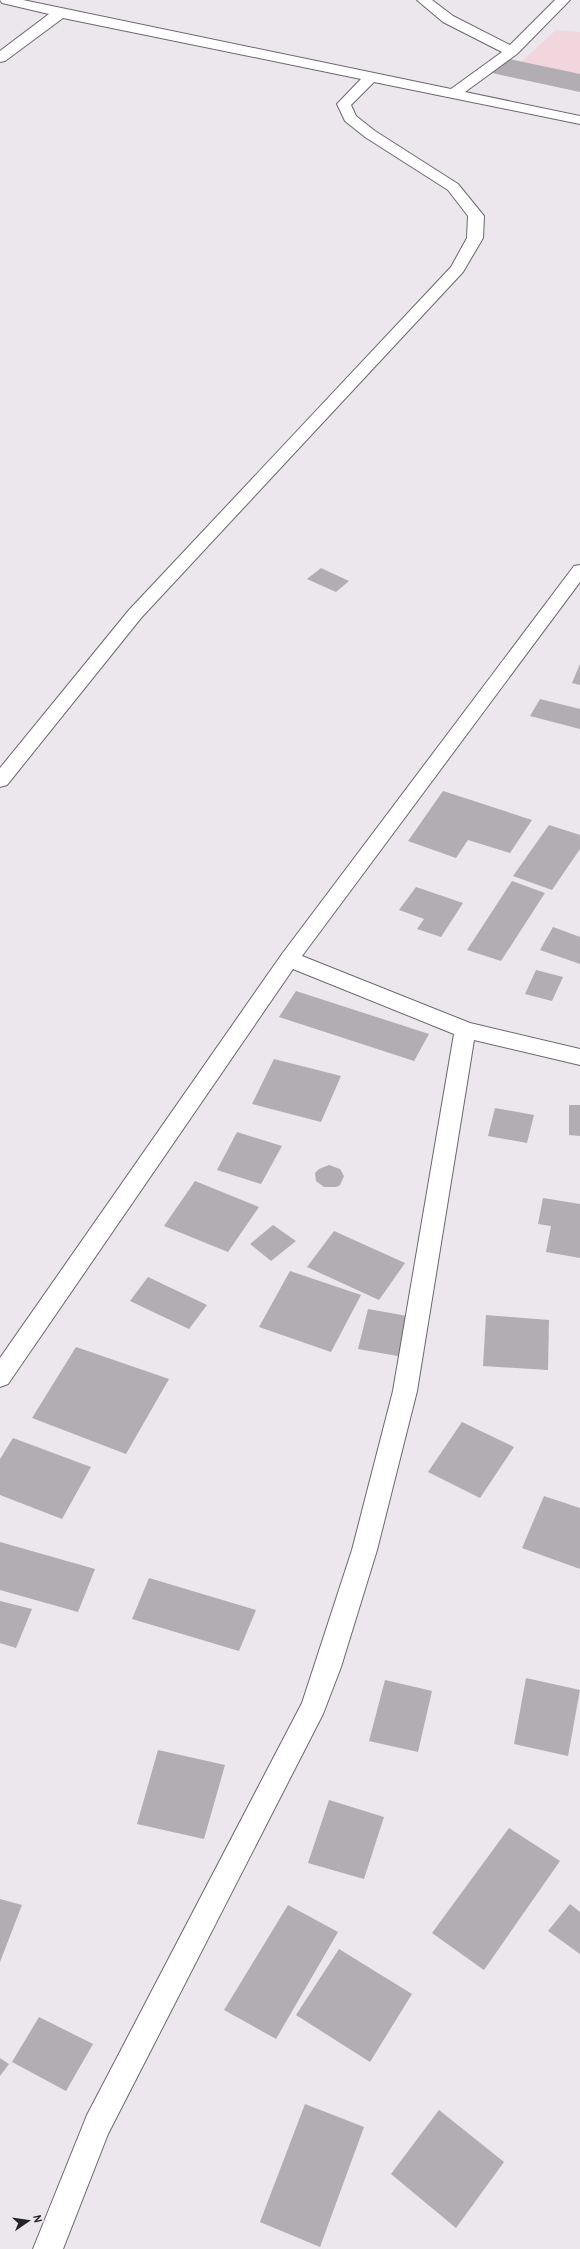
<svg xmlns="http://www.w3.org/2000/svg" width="580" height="2249" viewBox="0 0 580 2249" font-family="Overpass,sans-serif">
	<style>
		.industrial { fill: #f1d7dd }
		.building { fill: #b1adb2 }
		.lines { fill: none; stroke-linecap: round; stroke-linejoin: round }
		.minor-casing { stroke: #6b686d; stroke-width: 2 }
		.minor { fill: #fff; fill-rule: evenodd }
	</style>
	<rect width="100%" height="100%" fill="#ebe7ed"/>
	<!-- industrial -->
	<polygon class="industrial" points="556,30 580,32 580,86 511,71"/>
	<!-- building -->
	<g class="building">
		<polygon points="505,58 580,74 580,92 492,73"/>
		<polygon points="321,568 349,581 336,592 307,579"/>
		<polygon points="580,664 580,685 572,683"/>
		<polygon points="540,699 580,709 580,729 530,716"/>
		<polygon points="443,791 471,800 532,820 510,853 468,840 456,858 408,841"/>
		<polygon points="549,825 580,835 580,849 552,890 513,876"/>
		<polygon points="512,881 545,893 501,961 467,950"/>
		<polygon points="416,887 463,903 441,937 417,929 424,919 399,910"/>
		<polygon points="553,927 580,937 580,964 540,950"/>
		<polygon points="536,970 563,977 552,1001 525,994"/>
		<polygon points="296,991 429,1034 414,1061 279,1017"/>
		<polygon points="274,1059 341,1076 321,1122 252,1104"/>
		<polygon points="569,1105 580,1105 580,1136 569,1135"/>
		<polygon points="495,1108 534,1115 527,1143 488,1136"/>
		<polygon points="237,1132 282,1146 261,1184 217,1170"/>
		<polygon points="329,1165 340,1169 344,1176 340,1185 336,1187 324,1187 316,1181 315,1173 319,1169"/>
		<polygon points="195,1181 259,1207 228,1252 164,1226"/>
		<polygon points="543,1198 580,1204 580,1258 546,1252 551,1226 538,1224"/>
		<polygon points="273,1225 296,1241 271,1261 250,1244"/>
		<polygon points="334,1231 405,1263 379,1300 307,1267"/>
		<polygon points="290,1271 361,1295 331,1352 259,1327"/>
		<polygon points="148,1277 207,1305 189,1329 130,1301"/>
		<polygon points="368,1309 413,1317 403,1357 358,1349"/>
		<polygon points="486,1315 549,1320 548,1370 483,1366"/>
		<polygon points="76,1347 169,1379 126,1454 32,1418"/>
		<polygon points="462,1422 514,1447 480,1498 428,1472"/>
		<polygon points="13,1438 91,1467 62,1519 0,1495 0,1459"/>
		<polygon points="544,1496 580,1508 580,1569 522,1548"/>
		<polygon points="0,1542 95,1569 78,1612 0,1590"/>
		<polygon points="149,1578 256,1610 239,1651 132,1619"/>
		<polygon points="0,1601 32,1609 16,1648 0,1643"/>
		<polygon points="526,1678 580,1690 568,1756 514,1744"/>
		<polygon points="385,1680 432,1691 418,1752 369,1741"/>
		<polygon points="158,1750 225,1765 204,1839 137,1824"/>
		<polygon points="329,1800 384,1817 364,1879 308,1863"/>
		<polygon points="509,1828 560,1861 484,1970 432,1933"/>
		<polygon points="0,1899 22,1905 0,1962"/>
		<polygon points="570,1904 580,1912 580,1954 548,1931"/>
		<polygon points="288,1905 338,1932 276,2039 224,2010"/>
		<polygon points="339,1949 412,1994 370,2062 296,2015"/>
		<polygon points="39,2017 93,2044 66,2091 12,2062"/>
		<polygon points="0,2058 9,2064 0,2076"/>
		<polygon points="305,2104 364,2127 320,2247 260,2222"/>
		<polygon points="439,2110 504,2162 456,2228 391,2174"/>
	</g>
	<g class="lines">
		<defs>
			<g id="minor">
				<polygon points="0,0 23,0 451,89 502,52 443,22 417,0 432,0 453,16 510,45 555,0 570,0 517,54 465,92 580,116 580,124 374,82 351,105 356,116 375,131 458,184 484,216 483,238 463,272 141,618 7,785 0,787 0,768 129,610 451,267 467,238 468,216 448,190 365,137 345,121 337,104 361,79 63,18 5,61 0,62 0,51 49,14 2,3"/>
				<polygon points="580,565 580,582 302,956 470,1023 580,1049 580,1065 474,1040 417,1391 377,1550 341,1667 323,1714 108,2134 63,2249 33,2249 87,2115 302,1703 352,1550 393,1391 454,1034 293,969 8,1384 0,1387 0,1358 282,954 574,566"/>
			</g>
		</defs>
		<!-- minor casing -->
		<use href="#minor" class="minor-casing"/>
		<!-- minor -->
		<use href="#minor" class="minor"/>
	</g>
	<!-- north arrow -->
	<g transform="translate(28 2221) rotate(77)" stroke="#ebe7ed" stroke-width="3" paint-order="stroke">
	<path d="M0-3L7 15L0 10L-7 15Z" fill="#232224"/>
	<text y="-6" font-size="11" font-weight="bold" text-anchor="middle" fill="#232224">N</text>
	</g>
</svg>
